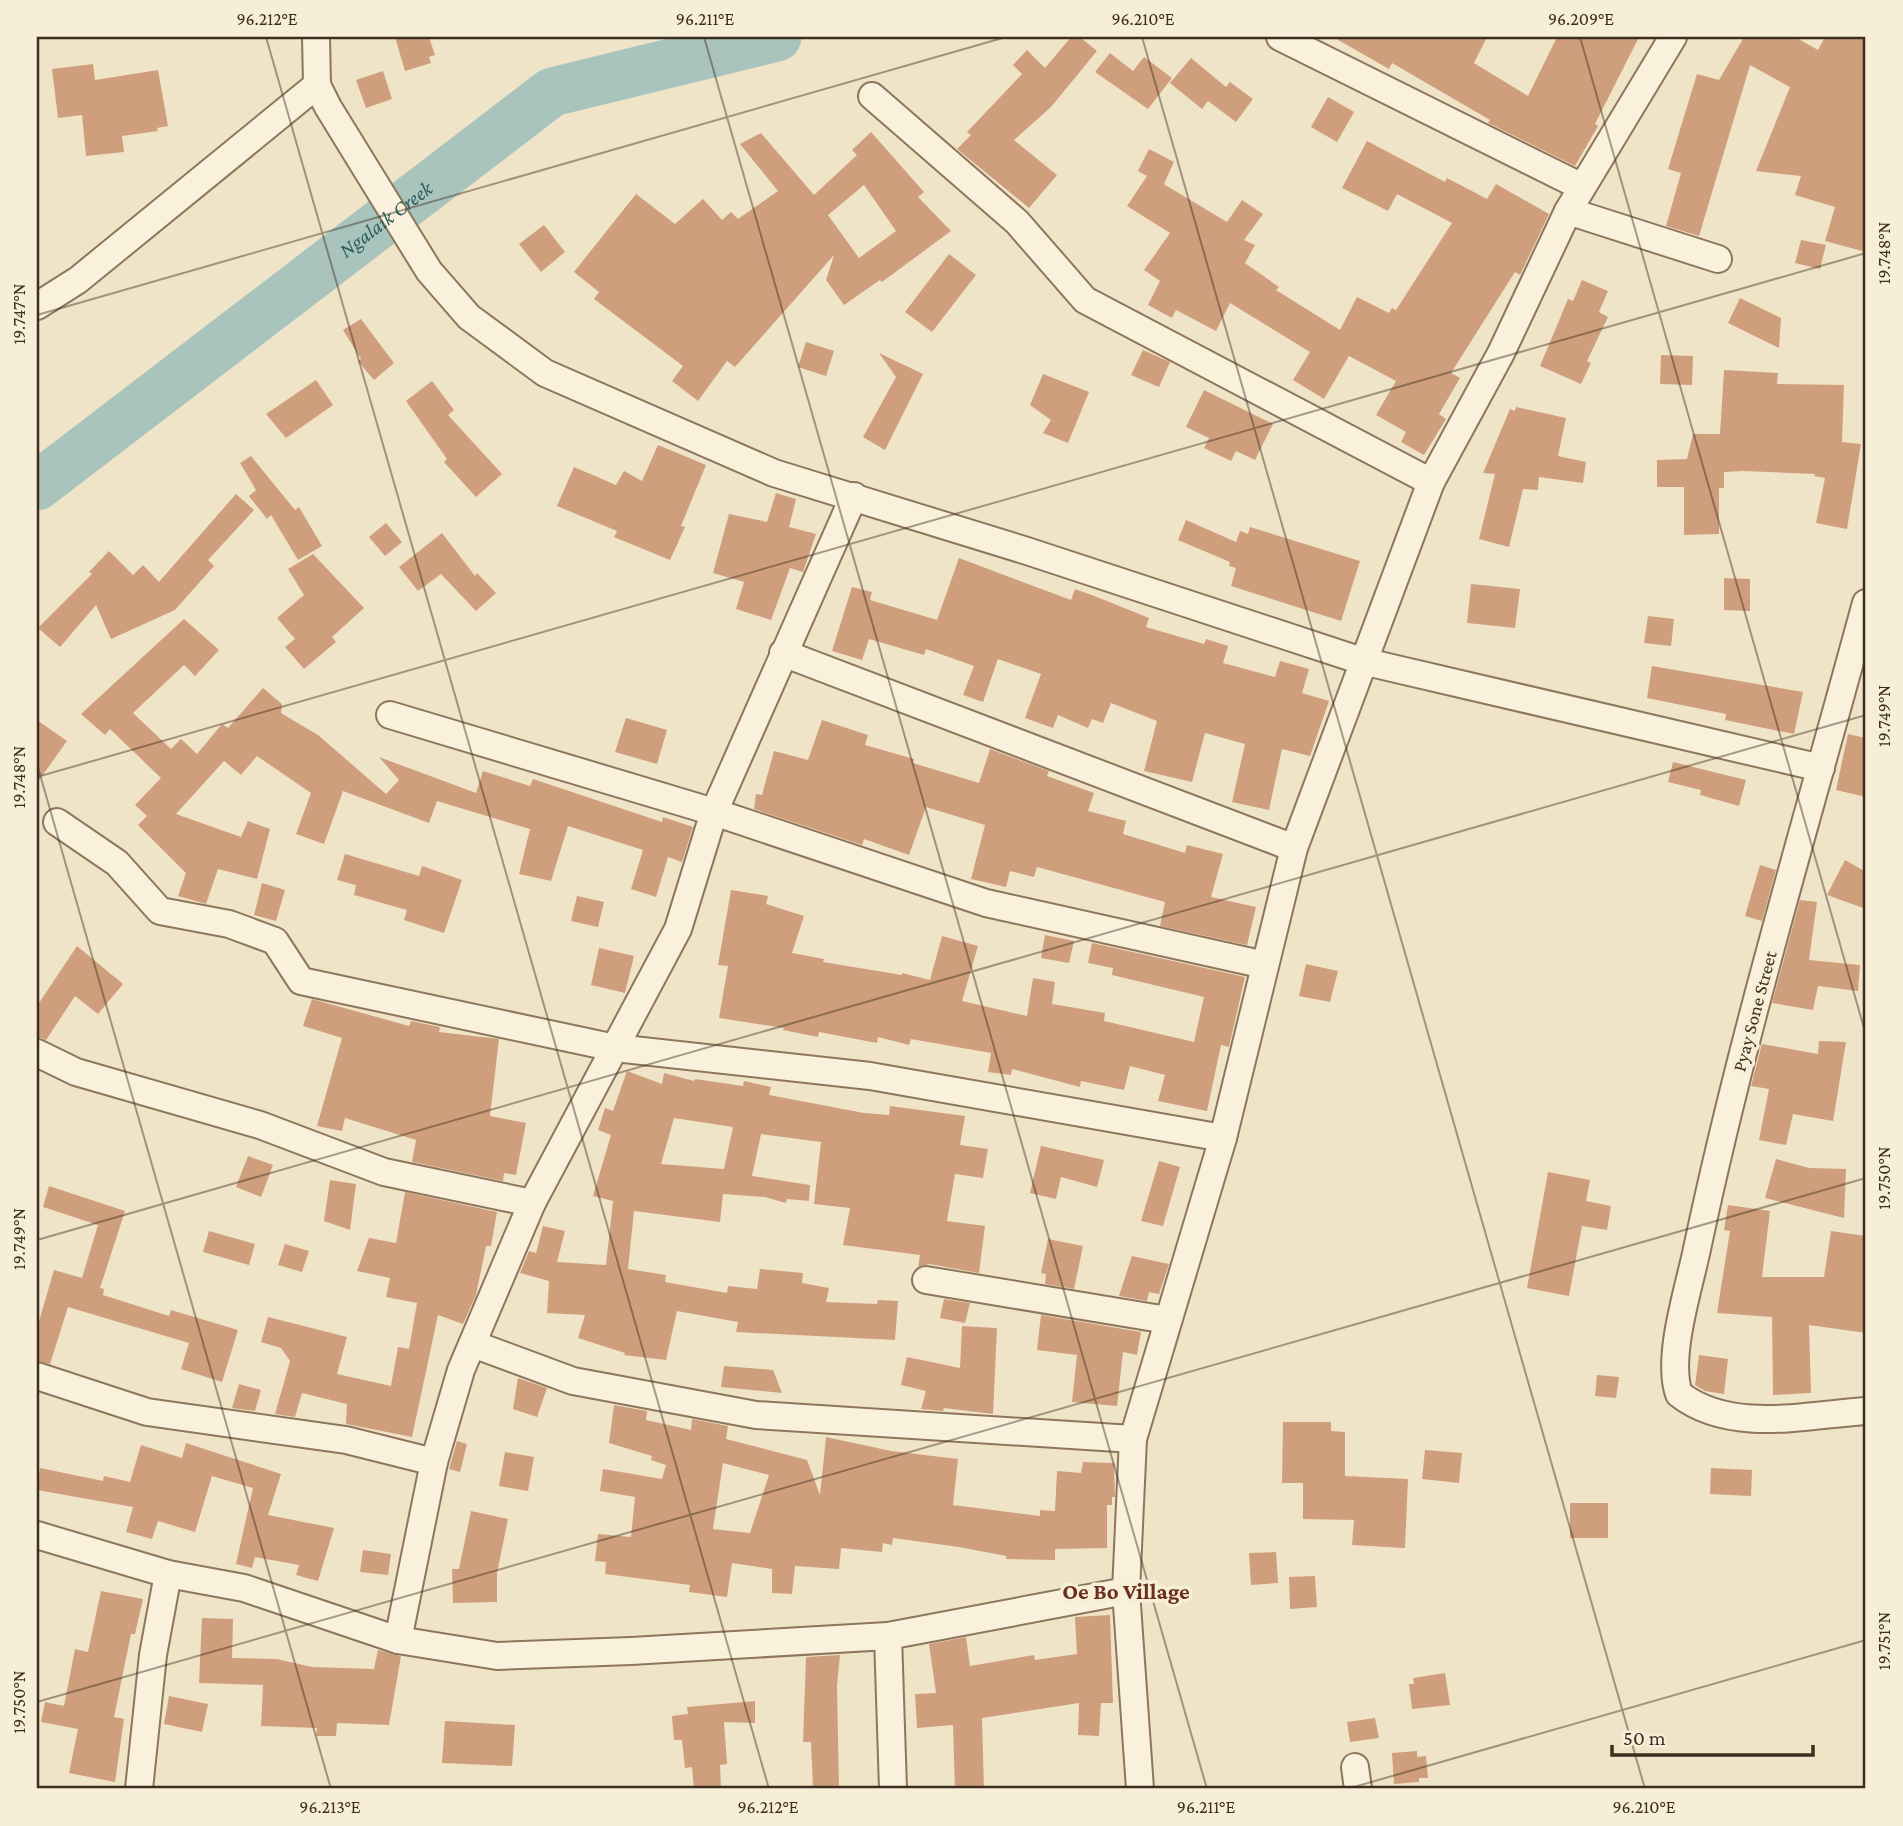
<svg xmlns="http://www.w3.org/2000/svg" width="1903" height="1826" viewBox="0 0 1903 1826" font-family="'Crimson Pro',serif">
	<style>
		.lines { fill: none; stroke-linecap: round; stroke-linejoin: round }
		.river { stroke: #a9c4bc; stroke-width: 49 }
		.building { fill: #cf9f7d; fill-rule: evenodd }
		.minor-casing { stroke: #8d765c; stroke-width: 30 }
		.minor { stroke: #faf1dc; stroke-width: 26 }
		.ticks { fill: none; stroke: #3d2e20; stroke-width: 2; stroke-opacity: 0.45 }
		.labels { text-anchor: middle; stroke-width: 7; stroke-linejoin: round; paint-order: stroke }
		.street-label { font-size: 19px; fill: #3d2e20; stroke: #f7eed8 }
		.water-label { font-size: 21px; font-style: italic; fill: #2f5d5a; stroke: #f7eed8 }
		.quarter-label { font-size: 23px; font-weight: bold; fill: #6b2e1e; stroke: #f7eed8 }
		.neatline { fill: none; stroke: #3d2e20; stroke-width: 2.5 }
		.ticks-label { font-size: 18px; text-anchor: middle; fill: #3d2e20 }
	</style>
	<rect width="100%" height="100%" fill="#f0e4c8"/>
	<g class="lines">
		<!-- river -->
		<path class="river" id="s1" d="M37 486 552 92 777 37"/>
	</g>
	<!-- building -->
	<g class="building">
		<polygon points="395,37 429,37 435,55 429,57 431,63 405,71"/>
		<polygon points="1071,37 1080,37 1097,51 1051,107 1014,140 1057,175 1029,208 957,149 971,135 967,132 1022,74 1013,65 1027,50 1045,68"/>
		<polygon points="1333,37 1487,37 1474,63 1528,96 1557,37 1639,37 1595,124 1598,126 1575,166 1488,123 1490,120 1392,63 1389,69"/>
		<polygon points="1744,37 1795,37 1818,50 1825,37 1866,37 1866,252 1825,241 1835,207 1795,195 1801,176 1756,171 1790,87 1750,65 1699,236 1666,226 1681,173 1668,169 1697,74 1719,80"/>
		<polygon points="1110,53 1133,71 1144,57 1172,78 1148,109 1095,72"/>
		<polygon points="1191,58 1226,87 1230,82 1253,99 1236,122 1208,101 1202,109 1170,83"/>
		<polygon points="93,64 95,80 158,70 168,126 157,128 158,131 122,136 124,152 86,156 82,115 58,118 52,69"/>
		<polygon points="383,71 392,99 366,108 356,80"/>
		<polygon points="1328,97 1354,112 1337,142 1311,127"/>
		<path d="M871 132 924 192 918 197 951 231 882 282 880 280 844 305 826 280 834 255 735 367 727 361 698 401 672 381 683 366 594 299 599 292 574 272 636 194 675 224 703 199 722 220 731 212 738 219 778 191 740 144 761 133 814 195 857 155 852 150ZM864 185 896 231 859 258 828 215Z"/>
		<polygon points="1367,141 1445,182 1447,178 1487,199 1496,184 1549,214 1520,275 1515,272 1451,373 1460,378 1439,414 1446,419 1424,455 1401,442 1406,432 1376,415 1396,381 1349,356 1324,399 1293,380 1310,352 1230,303 1216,331 1176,310 1172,318 1148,305 1160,281 1144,270 1170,233 1127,206 1147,176 1138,171 1149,149 1174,162 1164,184 1157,180 1227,222 1242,200 1263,214 1244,240 1255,245 1245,263 1279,287 1276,290 1340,330 1357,297 1389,313 1392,308 1396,310 1452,223 1397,194 1388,211 1342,188"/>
		<polygon points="544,225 565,252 541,272 519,244"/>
		<polygon points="1801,240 1826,245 1820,269 1795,263"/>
		<polygon points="949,254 976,275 932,332 905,312"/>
		<polygon points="1582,280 1608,291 1599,312 1608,317 1587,361 1591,363 1581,384 1540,366 1568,299 1573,301"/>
		<polygon points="1740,298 1781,318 1779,348 1728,323"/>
		<polygon points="361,319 394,363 374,380 358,361 361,359 343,330"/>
		<polygon points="806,342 834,351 826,376 798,367"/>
		<polygon points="1143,350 1170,362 1159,387 1131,375"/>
		<polygon points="879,353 923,374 885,450 863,437 896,377"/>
		<polygon points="1661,355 1693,356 1692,385 1660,384"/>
		<polygon points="1724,370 1778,373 1777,384 1844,385 1842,442 1861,444 1847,529 1816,523 1825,478 1814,476 1815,474 1743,471 1724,472 1724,488 1719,488 1719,534 1684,535 1684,487 1657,487 1657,460 1687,459 1693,434 1720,434"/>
		<polygon points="1043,374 1089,392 1068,443 1043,433 1051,420 1030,405"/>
		<polygon points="316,380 333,405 286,438 266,414"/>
		<polygon points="432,381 454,410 448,415 502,474 476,497 444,462 447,459 406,401"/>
		<polygon points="1204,390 1273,424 1255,460 1236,451 1231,461 1204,448 1209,438 1186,427"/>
		<polygon points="1516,407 1566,418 1558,456 1586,462 1583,483 1539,477 1538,490 1523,489 1509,547 1479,539 1495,474 1483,473 1510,409 1515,411"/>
		<polygon points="658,445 706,465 681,526 685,527 670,560 614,537 617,531 557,506 574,467 616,485 624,471 642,481"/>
		<polygon points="251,456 295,510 299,507 322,546 298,560 271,515 267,519 249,496 256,490 240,463"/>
		<polygon points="776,493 796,499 789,527 816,534 803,572 790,568 771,620 736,609 744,582 713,573 729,514 767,522"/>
		<polygon points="236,494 254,510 208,560 214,566 175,610 111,639 96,605 60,647 38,628 92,574 89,572 109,551 133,575 143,565 159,582"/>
		<polygon points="1186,520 1236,542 1240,531 1248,534 1250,527 1360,561 1341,621 1231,586 1236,568 1229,566 1230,562 1178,540"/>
		<polygon points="386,523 402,542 385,556 369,537"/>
		<polygon points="442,533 475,576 477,573 496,593 476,611 441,574 418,591 399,567"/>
		<polygon points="313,554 364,608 332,637 336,642 304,669 285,647 295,639 277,618 304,595 288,569"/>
		<polygon points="959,558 1071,600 1075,589 1097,597 1149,618 1146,627 1204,644 1206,639 1228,646 1223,663 1275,677 1280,661 1309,669 1302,693 1329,701 1310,756 1282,749 1269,810 1232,802 1245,744 1205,733 1192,782 1144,771 1157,721 1111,703 1103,723 1092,719 1088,728 1058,715 1053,728 1025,718 1041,674 998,659 983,702 963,695 974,666 926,649 924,655 869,639 862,660 832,651 852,587 872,592 870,600 937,620"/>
		<polygon points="1724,578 1750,579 1750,611 1724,610"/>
		<polygon points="1471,584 1520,589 1515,628 1467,623"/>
		<polygon points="1648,616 1674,619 1671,646 1644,643"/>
		<polygon points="184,619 219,650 195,676 184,665 133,713 171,749 181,739 197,754 222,724 228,728 263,688 282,704 281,713 318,735 386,794 399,780 379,757 476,793 483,771 530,786 533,779 662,822 663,817 693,827 682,862 668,857 656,897 631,889 643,850 568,826 551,881 519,874 530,829 437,801 429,823 343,791 324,844 296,834 311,793 257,756 241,775 224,761 176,814 241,837 248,821 270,829 257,879 218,869 206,904 178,896 186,873 138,825 147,816 135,805 161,778 110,729 105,735 81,714"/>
		<polygon points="1652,666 1803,692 1794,734 1725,720 1726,714 1647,698"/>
		<polygon points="626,718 667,730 657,764 615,752"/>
		<polygon points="37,720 67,741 37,783"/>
		<polygon points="822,720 868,735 865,745 914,759 913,763 979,783 990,749 1049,771 1047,776 1094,793 1088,811 1126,821 1123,834 1185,853 1187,845 1223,854 1211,897 1256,907 1247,945 1160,926 1165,902 1037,867 1034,877 1010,871 1006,887 971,879 985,825 926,807 909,855 864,839 862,845 754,809 756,794 762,795 774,751 808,760"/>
		<polygon points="1848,734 1866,738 1866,797 1836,790"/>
		<polygon points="1673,762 1746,780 1739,806 1700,795 1701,790 1668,782"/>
		<polygon points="345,854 419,876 422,866 462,880 444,933 404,920 407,910 354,895 356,885 337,880"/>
		<polygon points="1845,860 1866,872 1866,909 1827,895"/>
		<polygon points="1760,865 1776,870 1762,921 1745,916"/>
		<polygon points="262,883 285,890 276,921 254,915"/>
		<polygon points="731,890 768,896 766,904 804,916 792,953 824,959 823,962 902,975 902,973 930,980 942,936 978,946 962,1001 1027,1016 1033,978 1055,982 1052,1004 1105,1013 1104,1021 1194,1042 1204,997 1112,975 1113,968 1088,963 1092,943 1245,977 1229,1047 1221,1045 1207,1111 1158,1101 1165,1075 1130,1066 1124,1090 1081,1081 1080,1087 1012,1069 1011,1075 988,1072 991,1053 911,1039 909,1045 878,1037 877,1043 819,1032 818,1037 783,1030 784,1028 719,1018 728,966 718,965"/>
		<polygon points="577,896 604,902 598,927 571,921"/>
		<polygon points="1800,900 1817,902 1809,960 1860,965 1858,991 1818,986 1813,1010 1772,1003"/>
		<polygon points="1045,935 1074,941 1069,963 1041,958"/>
		<polygon points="77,946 123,984 98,1014 75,996 46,1040 37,1037 37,1006"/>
		<polygon points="599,948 634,956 625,993 591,985"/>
		<polygon points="1306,964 1338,971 1330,1002 1299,996"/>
		<polygon points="312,999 409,1026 411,1021 440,1027 439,1032 499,1039 490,1116 526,1123 516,1175 504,1173 503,1181 412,1162 416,1140 345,1118 342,1131 317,1126 342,1038 303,1026"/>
		<polygon points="1819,1041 1846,1042 1833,1121 1793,1114 1786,1145 1759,1140 1769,1089 1751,1086 1762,1044 1818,1054"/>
		<path d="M627 1071 662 1084 664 1073 694 1081 695 1079 743 1086 744 1081 771 1087 769 1095 864 1113 889 1115 890 1106 965 1116 960 1145 988 1149 983 1178 955 1174 947 1221 985 1226 979 1273 929 1264 918 1267 920 1255 843 1245 850 1208 814 1204 821 1142 761 1134 752 1176 810 1185 809 1201 787 1199 786 1203 765 1197 723 1194 720 1222 634 1211 628 1269 666 1275 665 1282 727 1293 728 1286 757 1289 760 1269 803 1273 802 1283 829 1288 826 1302 877 1304 878 1300 898 1301 895 1340 736 1332 738 1322 677 1311 666 1360 624 1355 625 1353 578 1338 585 1315 547 1313 549 1281 520 1273 529 1251 536 1253 543 1226 565 1231 557 1262 606 1265 613 1201 593 1196 611 1135 598 1130 605 1108 613 1111ZM674 1118 733 1127 724 1169 661 1164Z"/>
		<polygon points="1041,1146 1104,1160 1097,1187 1061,1177 1056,1199 1030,1193"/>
		<polygon points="248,1156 273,1165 261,1197 236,1187"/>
		<polygon points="1776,1159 1809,1168 1846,1169 1844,1218 1765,1198"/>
		<polygon points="1159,1161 1180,1167 1163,1226 1141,1221"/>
		<polygon points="1548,1172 1590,1180 1586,1201 1611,1206 1607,1230 1582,1226 1569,1296 1527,1288"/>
		<polygon points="330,1180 356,1184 350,1230 324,1221"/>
		<polygon points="49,1186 125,1211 100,1288 104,1289 103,1295 169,1316 171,1310 238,1330 222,1382 181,1369 189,1343 68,1307 50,1364 37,1361 37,1328 54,1270 82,1278 98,1225 43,1207"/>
		<polygon points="405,1192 497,1212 491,1246 486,1246 476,1295 463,1324 438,1315 412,1437 346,1424 347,1404 302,1393 295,1417 275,1414 290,1361 281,1348 261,1342 268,1317 347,1337 337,1374 391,1386 398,1347 409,1349 417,1303 386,1297 390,1278 357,1271 369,1238 396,1243"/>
		<polygon points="1728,1205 1770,1211 1762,1277 1824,1277 1831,1231 1866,1236 1866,1333 1809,1325 1811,1393 1773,1395 1772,1317 1717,1313 1730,1231 1724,1230"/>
		<polygon points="209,1231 255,1244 249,1265 203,1252"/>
		<polygon points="1048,1239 1083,1246 1074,1289 1045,1284 1046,1274 1041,1273"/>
		<polygon points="285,1244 309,1251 302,1272 278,1265"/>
		<polygon points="1132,1256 1169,1264 1159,1294 1149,1292 1147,1301 1119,1296"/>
		<polygon points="944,1299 970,1303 965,1323 940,1318"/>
		<polygon points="1041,1315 1141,1332 1137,1355 1123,1352 1117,1406 1072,1402 1077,1355 1037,1350"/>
		<polygon points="962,1326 997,1328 993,1414 944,1408 943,1411 921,1409 926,1391 901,1385 907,1357 960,1368"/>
		<polygon points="1699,1355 1728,1359 1724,1394 1705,1391 1695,1385"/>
		<polygon points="724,1366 773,1370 782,1393 721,1387"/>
		<polygon points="1597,1375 1619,1377 1616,1398 1595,1396"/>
		<polygon points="518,1378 547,1388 537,1417 513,1409"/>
		<polygon points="239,1384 261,1390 255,1411 232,1408"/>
		<path d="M614 1405 647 1411 646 1420 691 1430 692 1419 728 1426 726 1439 807 1460 820 1495 826 1437 891 1451 958 1459 953 1505 1040 1516V1510L1055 1511 1057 1471 1081 1473 1083 1462 1114 1463 1115 1497H1112V1505H1107V1548L1055 1549V1560L1006 1559V1556L959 1547 893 1538 892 1545 883 1543 882 1552 841 1548 839 1569 795 1566 792 1594 772 1593V1569L732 1563 727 1597 689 1592 690 1585 605 1574 606 1562 595 1561 598 1534 631 1537 635 1497 600 1491 603 1469 662 1479 666 1465 651 1460 652 1456 609 1443ZM723 1463 769 1475 750 1533 713 1529Z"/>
		<polygon points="1283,1422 1331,1422 1331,1431 1345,1432 1345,1476 1408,1479 1405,1548 1352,1545 1354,1520 1303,1519 1303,1483 1282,1483"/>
		<polygon points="457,1441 467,1444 460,1472 449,1469"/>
		<polygon points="186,1443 281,1474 268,1515 334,1528 318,1581 296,1575 299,1565 255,1557 252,1568 236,1564 253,1488 212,1476 195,1532 158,1521 152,1539 126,1532 133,1507 37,1490 40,1468 103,1481 104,1476 130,1482 141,1445 182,1458"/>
		<polygon points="1425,1450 1462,1453 1459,1483 1422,1479"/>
		<polygon points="505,1452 534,1457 528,1491 499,1486"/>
		<polygon points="1711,1468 1752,1470 1751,1496 1710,1494"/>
		<rect x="1570" y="1503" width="38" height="35"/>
		<polygon points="471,1511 508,1519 497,1573 497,1602 453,1603 452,1569 459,1569"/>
		<polygon points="363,1550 391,1554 388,1575 360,1572"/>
		<polygon points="1276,1552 1278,1583 1251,1585 1249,1553"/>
		<polygon points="1315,1576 1317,1607 1290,1609 1289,1577"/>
		<polygon points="101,1591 143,1599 135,1634 131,1634 114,1717 124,1719 115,1782 69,1773 78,1729 41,1722 45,1702 64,1706 75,1649 88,1652"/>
		<polygon points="1110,1615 1113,1703 1101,1703 1099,1736 1078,1735 1079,1703 982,1718 984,1789 955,1789 953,1725 917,1728 915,1694 936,1693 929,1644 966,1637 970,1666 1034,1655 1035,1660 1077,1654 1075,1617"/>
		<polygon points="202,1618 233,1619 232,1658 277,1659 312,1667 374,1669 378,1650 401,1656 389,1725 337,1723 336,1736 316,1736 317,1728 261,1726 263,1685 199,1683"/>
		<polygon points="840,1655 837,1686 839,1789 813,1789 811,1742 803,1742 806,1657"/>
		<polygon points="1445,1673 1450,1705 1412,1709 1409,1684 1414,1684 1413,1678"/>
		<polygon points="169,1696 208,1704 202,1732 164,1724"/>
		<polygon points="755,1701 755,1723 724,1722 727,1764 720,1765 721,1789 694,1789 692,1767 685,1768 682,1740 674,1740 672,1716 688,1714 687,1707"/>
		<polygon points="1375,1718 1379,1738 1350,1742 1347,1722"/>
		<polygon points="445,1721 515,1725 512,1766 442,1763"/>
		<polygon points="1417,1751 1417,1757 1426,1756 1428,1778 1419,1778 1419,1782 1394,1784 1392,1753"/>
	</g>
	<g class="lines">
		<defs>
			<g id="minor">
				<polyline points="316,37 317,85 328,107 429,271 469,317 545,373 774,473 1027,551 1362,661 1821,768"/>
				<polyline points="1280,37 1582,187"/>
				<polyline points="872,96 1017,222 1085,300 1431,482"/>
				<polyline points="1568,211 1718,259"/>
				<polyline points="37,306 78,280 317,85"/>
				<path d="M1866 603C1808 818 1743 1031 1697 1249 1689 1288 1666 1357 1679 1394 1730 1434 1806 1415 1866 1411"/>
				<polyline points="783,653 1294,848"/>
				<polyline points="390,715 714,812 986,903 1265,965"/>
				<polyline points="57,822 117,863 160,911 229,924 275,941 301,981 615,1048 870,1076 1223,1138"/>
				<polyline points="37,1053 76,1072 260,1125 384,1172 532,1203"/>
				<polyline points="926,1280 1167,1320"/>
				<polyline points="473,1344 573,1381 756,1415 1133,1439"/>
				<polyline points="37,1376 147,1412 346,1440 434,1462"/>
				<polyline points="37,1535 168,1574 244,1588 398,1640 497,1656 631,1651 888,1636 1126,1591"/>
				<polyline points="888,1636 893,1789"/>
				<polyline points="398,1640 434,1462 461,1370 532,1203 678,929 714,812 854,496"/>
				<polyline points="1355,1767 1358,1789"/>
				<polyline points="139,1789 153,1655 168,1574"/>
				<polyline points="1140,1789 1126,1591 1133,1439 1223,1138 1294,848 1431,482 1501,353 1568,211 1673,37"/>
			</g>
		</defs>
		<!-- minor casing -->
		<use href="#minor" class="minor-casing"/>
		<!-- minor -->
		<use href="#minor" class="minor"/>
	</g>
	<!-- ticks -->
	<path class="ticks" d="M266 37 769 1789M704 37 1207 1789M1142 37 1645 1789M1580 37 1866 1035M37 315 1006 37M37 764 331 1789M37 777 1866 253M37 1240 1866 715M37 1702 1866 1178M1347 1789 1866 1640"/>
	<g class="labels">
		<!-- street labels -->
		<g class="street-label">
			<text transform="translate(1754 1011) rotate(-75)" y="7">Pyay Sone Street</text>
		</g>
		<!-- water labels -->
		<g class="water-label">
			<text dy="7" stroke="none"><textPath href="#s1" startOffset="439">Ngalaik Creek</textPath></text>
		</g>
		<!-- quarter labels -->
		<g class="quarter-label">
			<text x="1126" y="1599">Oe Bo Village</text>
		</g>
	</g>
	<!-- border -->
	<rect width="1903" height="1826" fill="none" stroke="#f7eed8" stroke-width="77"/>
	<!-- scale -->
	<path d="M1612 1745v10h201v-10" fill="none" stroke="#3d2e20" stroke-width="3.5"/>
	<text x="1623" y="1745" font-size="21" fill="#3d2e20" stroke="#f7eed8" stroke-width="5" paint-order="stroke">50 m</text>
	<rect x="38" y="38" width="1826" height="1749" class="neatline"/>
	<g class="ticks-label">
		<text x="267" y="25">96.212°E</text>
		<text x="705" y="25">96.211°E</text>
		<text x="1143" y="25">96.210°E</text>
		<text x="1581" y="25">96.209°E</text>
		<text transform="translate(1884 253) rotate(-90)" y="6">19.748°N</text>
		<text transform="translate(19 314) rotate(-90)" y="6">19.747°N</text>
		<text transform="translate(1884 716) rotate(-90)" y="6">19.749°N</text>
		<text transform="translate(19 777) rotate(-90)" y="6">19.748°N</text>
		<text transform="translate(1884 1178) rotate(-90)" y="6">19.750°N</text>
		<text transform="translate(19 1239) rotate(-90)" y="6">19.749°N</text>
		<text transform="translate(1884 1641) rotate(-90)" y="6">19.751°N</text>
		<text transform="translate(19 1702) rotate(-90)" y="6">19.750°N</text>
		<text x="330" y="1813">96.213°E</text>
		<text x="768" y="1813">96.212°E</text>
		<text x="1206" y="1813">96.211°E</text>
		<text x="1644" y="1813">96.210°E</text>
	</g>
</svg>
